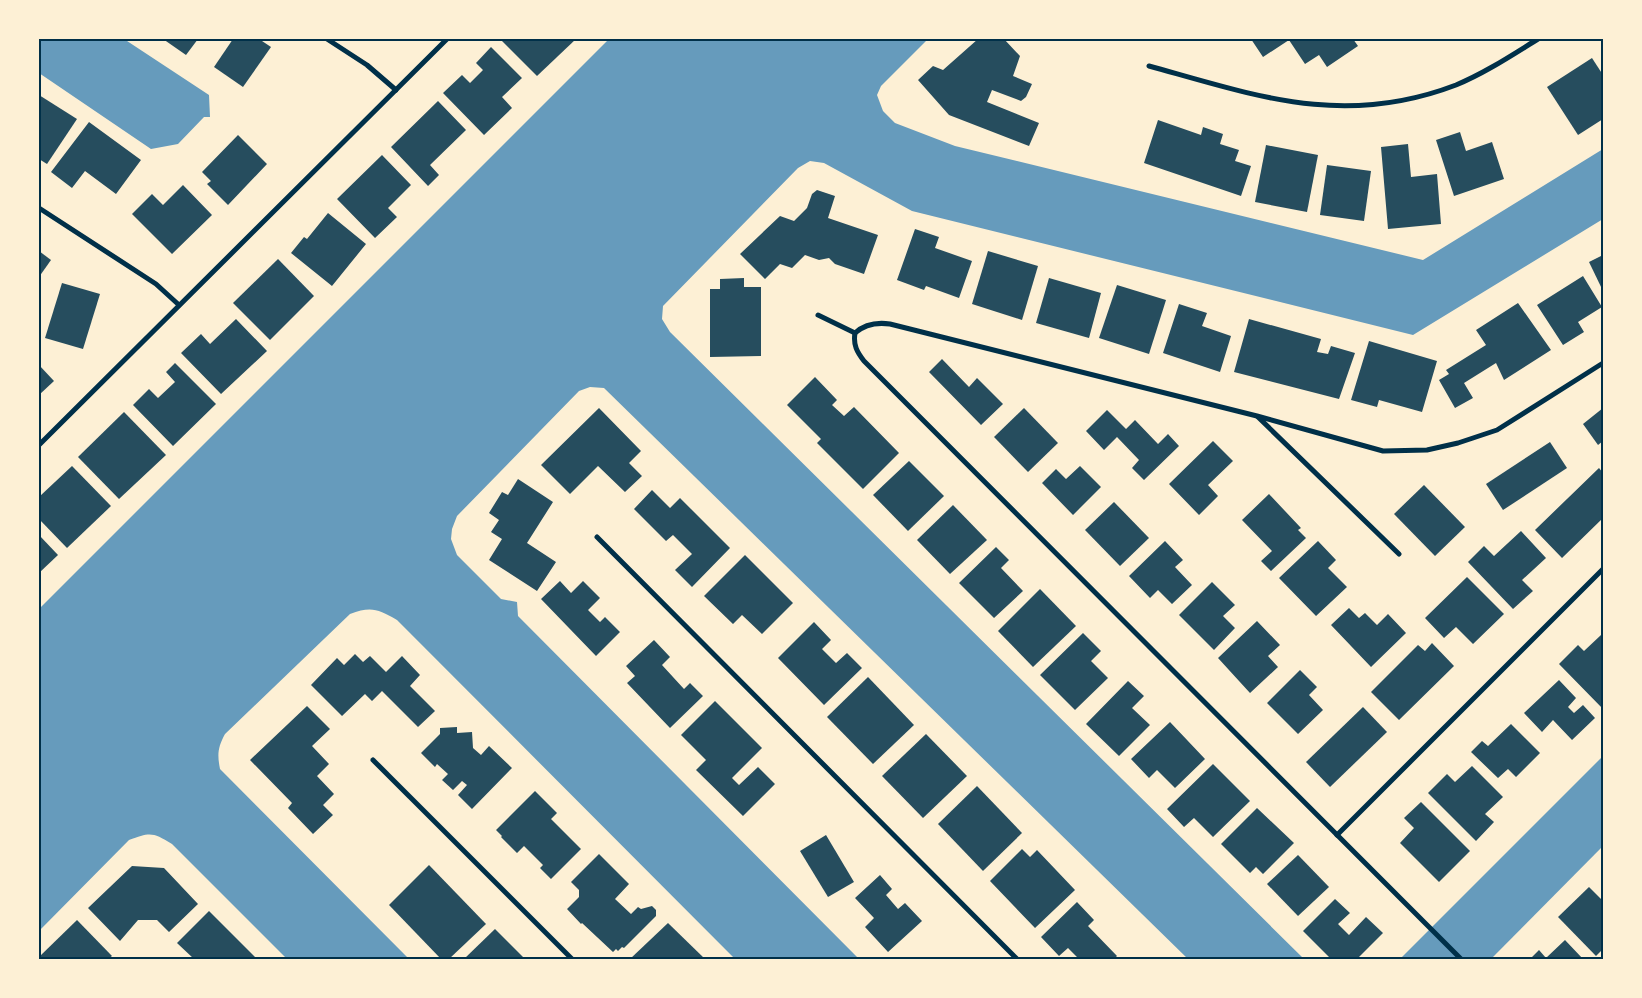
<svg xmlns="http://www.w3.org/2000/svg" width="1642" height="998" viewBox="0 0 1642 998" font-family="'IBM Plex Sans',sans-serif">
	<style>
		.water { fill: #669bbc }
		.building { fill: #264d5e }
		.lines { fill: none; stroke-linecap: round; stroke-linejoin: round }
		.minor { stroke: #003049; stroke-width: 5 }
		.neatline { fill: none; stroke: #003049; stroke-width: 2 }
	</style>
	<rect width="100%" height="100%" fill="#fdf0d5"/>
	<!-- water -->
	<g class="water">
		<polygon points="39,39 124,39 209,95 210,117 204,117 178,144 151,149 39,73"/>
		<path d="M609 39H928L881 86 877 95 883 111 895 123 955 146 1423 260 1603 149V219L1413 335 912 211 824 163 810 161 798 168 663 306 662 319 670 332 1304 959H1188L604 388 590 387 579 391 457 516 452 529 451 539 457 555 501 599 517 602 518 616 859 959H735L397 620C378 609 371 606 350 614L225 734C218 747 217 754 220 769L409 959H287L172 844C153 832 150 832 129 840L39 931V609Z"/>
		<polygon points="1603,756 1603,846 1491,959 1400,959"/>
	</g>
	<!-- building -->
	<g class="building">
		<polygon points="163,39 198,39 186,55"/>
		<polygon points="233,39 259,39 271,47 243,87 214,67"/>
		<polygon points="500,39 576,39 537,76"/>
		<polygon points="978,39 1004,39 1020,56 1013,76 1032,84 1026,97 1021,101 992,90 987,102 1039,123 1029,146 949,115 918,80 933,66 943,70"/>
		<polygon points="1251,39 1353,39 1358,46 1327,67 1319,55 1305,64 1289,40 1263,57"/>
		<polygon points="491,47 522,78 502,97 512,108 484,135 443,93 462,75 470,83 483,70 476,63"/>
		<polygon points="1592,58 1603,75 1603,119 1578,135 1547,87"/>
		<polygon points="39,95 77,119 47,164 39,159"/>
		<polygon points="438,101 466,130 430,165 439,175 428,186 391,147"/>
		<polygon points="1158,120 1201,135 1203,127 1223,134 1220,144 1239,150 1235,161 1251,166 1241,196 1144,163"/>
		<polygon points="89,122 141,160 116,194 85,171 72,188 51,172"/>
		<polygon points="1460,132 1466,151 1492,142 1504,179 1454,196 1436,140"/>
		<polygon points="238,135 267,164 228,205 207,184 211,181 202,172"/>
		<polygon points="1408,144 1411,177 1437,174 1441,224 1388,229 1381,147"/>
		<polygon points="1266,145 1318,155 1307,212 1255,202"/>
		<polygon points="382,155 411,185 388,208 397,217 375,238 337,199"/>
		<polygon points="1327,165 1371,171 1364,221 1320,215"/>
		<polygon points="183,185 212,215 172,254 132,214 152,194 163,205"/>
		<polygon points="817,190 835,196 828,218 878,235 864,274 835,264 829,258 819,260 805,255 792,268 780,264 765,279 740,254 780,216 794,221 807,208 812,194"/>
		<polygon points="328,213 366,244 332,286 291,253 304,237 307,239"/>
		<polygon points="915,229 939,237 935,248 972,261 959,298 926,286 924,290 897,280"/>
		<polygon points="39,251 51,260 39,277"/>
		<polygon points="988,251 1038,266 1022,320 972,304"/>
		<polygon points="1603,255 1603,291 1589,262"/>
		<polygon points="278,259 314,296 270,340 233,303"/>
		<polygon points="1583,276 1602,307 1578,322 1584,332 1563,345 1537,305"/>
		<polygon points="744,278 744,287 761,287 761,356 710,357 710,289 720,289 720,279"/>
		<polygon points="1049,278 1101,293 1089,338 1036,323"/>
		<polygon points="62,283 100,294 83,349 45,338"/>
		<polygon points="1117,285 1166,300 1149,354 1099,338"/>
		<polygon points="1518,303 1551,350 1504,380 1496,363 1464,383 1473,398 1455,408 1439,380 1449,374 1446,370 1486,345 1476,330"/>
		<polygon points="1179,304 1207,313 1202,326 1231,336 1220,372 1163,353"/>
		<polygon points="236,319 267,351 221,394 181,353 201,334 210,344"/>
		<polygon points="1249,319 1321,339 1317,352 1328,354 1331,346 1355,353 1339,399 1234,372"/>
		<polygon points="1369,341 1437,361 1422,412 1379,400 1377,407 1351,400"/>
		<polygon points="942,359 969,387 977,378 1003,404 981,425 929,372"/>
		<polygon points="175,363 216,404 173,446 133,405 149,389 158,398 175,382 166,372"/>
		<polygon points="39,365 54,381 39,395"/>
		<polygon points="815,377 837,400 832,405 844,416 854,407 899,453 863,489 817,443 821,439 787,405"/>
		<polygon points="599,408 641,451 629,463 642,476 625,492 598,466 570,494 541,465"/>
		<polygon points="1024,408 1058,443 1028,472 994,437"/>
		<polygon points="1603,408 1603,441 1598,445 1583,424"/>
		<polygon points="1107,410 1126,429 1135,420 1158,444 1168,434 1179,446 1144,480 1132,468 1139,460 1117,437 1104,450 1086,431"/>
		<polygon points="124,412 166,455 119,499 78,457"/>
		<polygon points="1213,441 1233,461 1208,485 1218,496 1199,515 1169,484"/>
		<polygon points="1550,442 1567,468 1503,510 1486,484"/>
		<polygon points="909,461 944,496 908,531 873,495"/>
		<polygon points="72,466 111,506 67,548 39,519 39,497"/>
		<polygon points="1080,466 1101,487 1073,515 1042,483 1056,469 1066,479"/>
		<polygon points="1599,468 1603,473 1603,507 1601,509 1603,511 1603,518 1562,558 1535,530"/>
		<polygon points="518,479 553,502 527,543 556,562 537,591 489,560 502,539 491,532 499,520 489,513 502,492 508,495"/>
		<polygon points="1424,485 1465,527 1435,556 1394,514"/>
		<polygon points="652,490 670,508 680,498 730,548 692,587 675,570 692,554 673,535 666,541 634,509"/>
		<polygon points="1269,494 1301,528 1298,530 1306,538 1271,571 1261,561 1272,551 1242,520"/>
		<polygon points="1114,502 1149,538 1120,566 1085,530"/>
		<polygon points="953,505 987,540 950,574 917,540"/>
		<polygon points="1521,531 1546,558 1522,580 1533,591 1513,609 1468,562 1484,546 1494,556"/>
		<polygon points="39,535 58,555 39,573"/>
		<polygon points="1165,541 1183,560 1175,567 1192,585 1172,604 1158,590 1150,598 1129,576"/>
		<polygon points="1318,541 1336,560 1328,568 1347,587 1316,616 1279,578"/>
		<polygon points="996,547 1009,560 1001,568 1023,591 994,618 959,583"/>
		<polygon points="745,555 793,603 762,634 742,615 733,624 704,596"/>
		<polygon points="1467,577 1504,614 1473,644 1456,627 1444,638 1425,618"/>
		<polygon points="560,581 571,593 583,581 600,598 588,610 600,622 605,617 620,632 596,656 541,599"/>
		<polygon points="1212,582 1235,605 1223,616 1235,628 1214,650 1179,615"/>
		<polygon points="1040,589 1076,626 1033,667 998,631"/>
		<polygon points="1349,608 1359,618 1365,613 1377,625 1388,614 1406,633 1371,667 1331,625"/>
		<polygon points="1257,621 1280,645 1268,656 1278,667 1250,693 1218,658"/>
		<polygon points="814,622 831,640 822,649 836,663 847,653 862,668 824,705 778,658"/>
		<polygon points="1083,633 1101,651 1091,661 1108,678 1075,710 1040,675"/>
		<polygon points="1601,635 1603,636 1603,709 1559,664 1578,645 1584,651"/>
		<polygon points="654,640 670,657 662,665 684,689 690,683 703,696 670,728 627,683 635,676 626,666"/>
		<polygon points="1432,643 1454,666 1399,720 1371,692 1418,645 1425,651"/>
		<polygon points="355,654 363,662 370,656 386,672 402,656 420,675 410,686 435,711 418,727 382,691 372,701 365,694 342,716 311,685 337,658 344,665"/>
		<polygon points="1300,670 1317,687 1309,695 1323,710 1298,734 1267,703"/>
		<polygon points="868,677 914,725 873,764 827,717"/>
		<polygon points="1559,680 1576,698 1568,707 1574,713 1583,705 1595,718 1572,740 1553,720 1542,732 1524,713"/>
		<polygon points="1128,681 1144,696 1132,708 1150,725 1119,756 1086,724"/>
		<polygon points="715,701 762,748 732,778 739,785 758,767 775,784 743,816 696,770 706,760 681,735"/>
		<polygon points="307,706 330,729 312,746 329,764 317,776 334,794 323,805 333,815 313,834 288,808 292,803 250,760"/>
		<polygon points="1363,707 1387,732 1330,787 1306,762"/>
		<polygon points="1170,722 1205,759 1175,788 1157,770 1149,778 1131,759"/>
		<polygon points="1511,724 1540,753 1516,777 1508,769 1498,778 1471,752 1482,741 1488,746"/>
		<polygon points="457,727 457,733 472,732 473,748 481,755 489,746 512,768 472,809 458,795 467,785 462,781 453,790 442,780 448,774 437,764 435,767 421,753 440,734 440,728"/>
		<polygon points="926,734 967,776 923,818 882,776"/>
		<polygon points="1213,764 1250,801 1213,837 1194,818 1184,827 1167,809"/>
		<polygon points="1472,766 1503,797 1485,814 1494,822 1476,841 1428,793 1447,774 1455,782"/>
		<polygon points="977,786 1022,833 983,871 938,824"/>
		<polygon points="535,791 557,813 551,819 581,849 551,879 540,868 543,865 524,846 517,853 501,837 502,836 496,830"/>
		<polygon points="1421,802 1470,851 1439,882 1400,843 1414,828 1404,818"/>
		<polygon points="1257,808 1294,843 1263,874 1256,867 1250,873 1221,844"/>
		<polygon points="826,835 854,882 828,897 800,851"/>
		<polygon points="1022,849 1030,857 1037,850 1075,890 1035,928 990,881"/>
		<polygon points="599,854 629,884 615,899 631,914 638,907 641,909 652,906 656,910 656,916 624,948 622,947 618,951 616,949 613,952 582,923 581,924 567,909 579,897 579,890 571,882"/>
		<polygon points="1298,855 1329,887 1298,916 1267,884"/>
		<polygon points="429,865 486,924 449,959 441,959 389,905"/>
		<polygon points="132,866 164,868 198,904 169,932 157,920 138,920 120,941 88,908"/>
		<polygon points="880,875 892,889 886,895 898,909 905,903 922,921 888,952 865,927 874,918 855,898"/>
		<polygon points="1589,887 1603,901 1603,949 1596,956 1558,917"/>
		<polygon points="1335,899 1350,913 1338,924 1349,935 1366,917 1383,933 1357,959 1331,959 1303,931"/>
		<polygon points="1077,902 1094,920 1088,926 1117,956 1114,959 1079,959 1068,948 1059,956 1041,937"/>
		<polygon points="209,911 255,957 253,959 194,959 177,943"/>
		<polygon points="77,920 112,956 108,959 39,959 39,957"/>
		<polygon points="668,923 705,959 630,959"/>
		<polygon points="495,929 525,959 464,959"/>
		<polygon points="1565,940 1583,959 1530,959 1539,950 1546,958"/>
	</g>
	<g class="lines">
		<!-- minor -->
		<g class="minor">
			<polyline points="327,39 367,65 396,90"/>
			<path d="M1149 66C1257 96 1344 128 1456 85 1485 73 1512 55 1538 39"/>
			<polyline points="39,208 156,284 179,305"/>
			<polyline points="818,315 855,333"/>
			<path d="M855 333C853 345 857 352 864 361L1461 959"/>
			<path d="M855 333C865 324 876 322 890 324L1257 416 1383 451 1427 450 1458 443 1497 430 1603 363"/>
			<polyline points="1258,417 1399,554"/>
			<polyline points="39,445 447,39"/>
			<polyline points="597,537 1017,959"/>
			<polyline points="373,760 572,959"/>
			<polyline points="1337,835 1603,569"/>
		</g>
	</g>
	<!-- border -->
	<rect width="1642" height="998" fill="none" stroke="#fdf0d5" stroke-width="80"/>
	<rect x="40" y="40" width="1562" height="918" class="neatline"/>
</svg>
